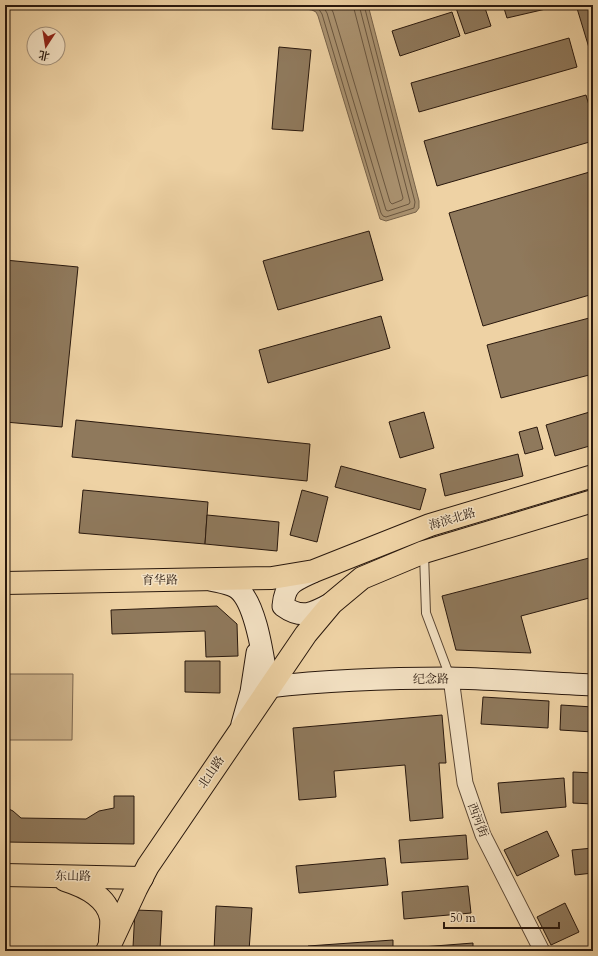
<svg xmlns="http://www.w3.org/2000/svg" width="598" height="956" viewBox="0 0 598 956" font-family="Cardo,'Noto Serif SC',serif">
	<style>
		.green { fill: #cdb28a; stroke: #7b654c }
		.water { fill: #ab9371; stroke: #776249 }
		.lines { fill: none; stroke-linecap: round; stroke-linejoin: round }
		.shore { stroke: #6a563f; stroke-width: 1 }
		.building { fill: #8f795c; stroke: #29180d }
		.lane-casing { stroke: #5a4633; stroke-width: 10 }
		.street-casing { stroke: #5a4633; stroke-width: 17 }
		.secondary-casing { stroke: #29180d; stroke-width: 23 }
		.primary-casing { stroke: #29180d; stroke-width: 24 }
		.lane { stroke: #f4e2c4; stroke-width: 8 }
		.street { stroke: #f4e2c4; stroke-width: 15 }
		.secondary { stroke: #f4e2c4; stroke-width: 21 }
		.primary { stroke: #eed2a4; stroke-width: 22 }
		.labels { text-anchor: middle; stroke-width: 3; stroke-linejoin: round; paint-order: stroke }
		.street-label { font-size: 12px; fill: #29180d; stroke: #f4e2c4 }
	</style>
	<rect width="100%" height="100%" fill="#eed2a4"/>
	<filter id="stains"><feTurbulence type="fractalNoise" baseFrequency=".005" numOctaves="4"/><feColorMatrix values="0 0 0 0 .2 0 0 0 0 .09 0 0 0 0 .02 0 0 0 .5 -.17"/></filter>
	<radialGradient id="worn" r=".72"><stop offset=".6" stop-color="#630" stop-opacity="0"/><stop offset="1" stop-color="#630" stop-opacity=".3"/></radialGradient>
	<!-- green -->
	<polygon class="green" points="5,674 73,674 72,740 5,740"/>
	<!-- water -->
	<polygon class="water" points="278,5 368,5 419,201 419,208 416,212 386,221 380,219 318,16 316,12 312,10"/>
	<g class="lines">
		<!-- shore -->
		<g class="shore">
			<polyline points="311,5 318,8 322,14 381,213 383,216 386,217 414,208 415,202 364,5"/>
			<polyline points="322,5 327,13 386,210 388,211 409,204 410,202 359,5"/>
			<polyline points="329,5 333,12 390,202 392,204 402,200 403,198 353,5"/>
		</g>
	</g>
	<!-- building -->
	<g class="building">
		<polygon points="455,5 484,5 491,26 465,34"/>
		<polygon points="503,5 563,5 507,18"/>
		<polygon points="576,5 593,5 593,61"/>
		<polygon points="452,12 460,36 400,56 392,31"/>
		<polygon points="569,38 577,67 419,112 411,83"/>
		<polygon points="279,47 311,50 303,131 272,129"/>
		<polygon points="586,95 593,119 593,141 437,186 424,141"/>
		<polygon points="593,171 593,294 483,326 449,213"/>
		<polygon points="369,231 383,280 278,310 263,261"/>
		<polygon points="5,260 78,267 62,427 5,422"/>
		<polygon points="381,316 390,348 268,383 259,350"/>
		<polygon points="593,317 593,374 501,398 487,345"/>
		<polygon points="593,411 593,445 555,456 546,425"/>
		<polygon points="424,412 434,448 400,458 389,422"/>
		<polygon points="76,420 310,444 307,481 72,457"/>
		<polygon points="537,427 543,449 525,454 519,432"/>
		<polygon points="518,454 523,476 445,496 440,474"/>
		<polygon points="341,466 426,489 420,510 335,487"/>
		<polygon points="83,490 208,502 205,544 79,533"/>
		<polygon points="302,490 328,497 317,542 290,535"/>
		<polygon points="207,515 279,522 277,551 205,544"/>
		<polygon points="593,557 593,597 521,616 531,653 456,650 442,596"/>
		<polygon points="217,606 237,624 238,656 206,657 205,631 112,634 111,610"/>
		<polygon points="185,661 220,661 220,693 185,692"/>
		<polygon points="483,697 549,701 548,728 481,724"/>
		<polygon points="561,705 593,707 593,732 560,730"/>
		<polygon points="442,715 446,763 439,763 443,818 410,821 405,765 334,771 336,797 299,800 293,728"/>
		<polygon points="573,772 593,773 593,804 573,803"/>
		<polygon points="564,778 566,807 501,813 498,783"/>
		<polygon points="114,796 134,796 134,844 5,842 5,807 13,811 21,818 86,819 99,811 114,808"/>
		<polygon points="547,831 559,856 517,876 504,850"/>
		<polygon points="466,835 468,859 401,863 399,840"/>
		<polygon points="593,848 593,873 575,875 572,850"/>
		<polygon points="385,858 388,885 299,893 296,866"/>
		<polygon points="468,886 471,913 404,919 402,892"/>
		<polygon points="565,903 579,932 551,945 537,917"/>
		<polygon points="589,904 593,904 593,936 592,936"/>
		<polygon points="216,906 252,908 249,951 214,951"/>
		<polygon points="135,910 162,911 160,949 133,947"/>
		<polygon points="393,940 393,951 308,951 308,946"/>
		<polygon points="473,943 473,951 409,951 409,948"/>
	</g>
	<g class="lines">
		<defs>
			<polyline id="lane" points="424,554 426,613 450,677"/>
			<polyline id="street" points="451,678 465,783 483,835 542,951"/>
			<g id="secondary">
				<path d="M313 572C294 581 285 583 283 606 302 620 314 613 332 603"/>
				<path d="M211 580C219 582 228 583 235 587 257 599 264 664 268 687 329 680 390 678 450 678 498 679 546 683 593 685"/>
				<polyline points="242,724 251,692 257,653"/>
			</g>
			<g id="primary">
				<polyline points="5,583 272,578 314,571 430,525 593,476"/>
				<polyline points="5,875 142,878"/>
				<path d="M65 880C84 886 107 896 111 918 112 925 110 934 110 940"/>
				<polyline points="107,951 136,889 148,866 306,634 332,603 362,578 424,552 593,501"/>
			</g>
		</defs>
		<!-- lane casing -->
		<use href="#lane" class="lane-casing"/>
		<!-- street casing -->
		<use href="#street" class="street-casing"/>
		<!-- secondary casing -->
		<use href="#secondary" class="secondary-casing"/>
		<!-- primary casing -->
		<use href="#primary" class="primary-casing"/>
		<!-- lane -->
		<use href="#lane" class="lane"/>
		<!-- street -->
		<use href="#street" class="street"/>
		<!-- secondary -->
		<use href="#secondary" class="secondary"/>
		<!-- primary -->
		<use href="#primary" class="primary"/>
	</g>
	<g class="labels">
		<!-- street labels -->
		<g class="street-label">
			<text transform="translate(452 519) rotate(-17)" y="4">海滨北路</text>
			<text transform="translate(160 580) rotate(-1)" y="4">育华路</text>
			<text transform="translate(431 679) rotate(-1)" y="4">纪念路</text>
			<text transform="translate(211 772) rotate(-56)" y="4">北山路</text>
			<text transform="translate(478 820) rotate(69)" y="4">西河街</text>
			<text transform="translate(73 876) rotate(1)" y="4">东山路</text>
		</g>
	</g>
	<!-- margin -->
	<rect width="598" height="956" fill="none" stroke="#eed2a4" stroke-width="20"/>
	<rect x="6" y="6" width="586" height="944" fill="none" stroke="#29180d" stroke-width="2"/>
	<rect x="10" y="10" width="578" height="936" fill="none" stroke="#29180d"/>
	<!-- north arrow -->
	<g transform="translate(46 46) rotate(192)"><circle r="19" fill="#f4e2c4" stroke="#a3917b"/>
	<path d="M0-3L7 15L0 10L-7 15Z" fill="#8f2418"/>
	<text y="-6" font-size="11" font-weight="bold" text-anchor="middle" fill="#29180d">北</text>
	</g>
	<!-- scale -->
	<path d="M444 922v6h115v-6" fill="none" stroke="#29180d" stroke-width="2"/>
	<text x="450" y="922" font-size="12" fill="#29180d" stroke="#f4e2c4" stroke-width="3" paint-order="stroke">50 m</text>
	<rect width="100%" height="100%" filter="url(#stains)"/>
	<rect width="100%" height="100%" fill="url(#worn)"/>
</svg>
